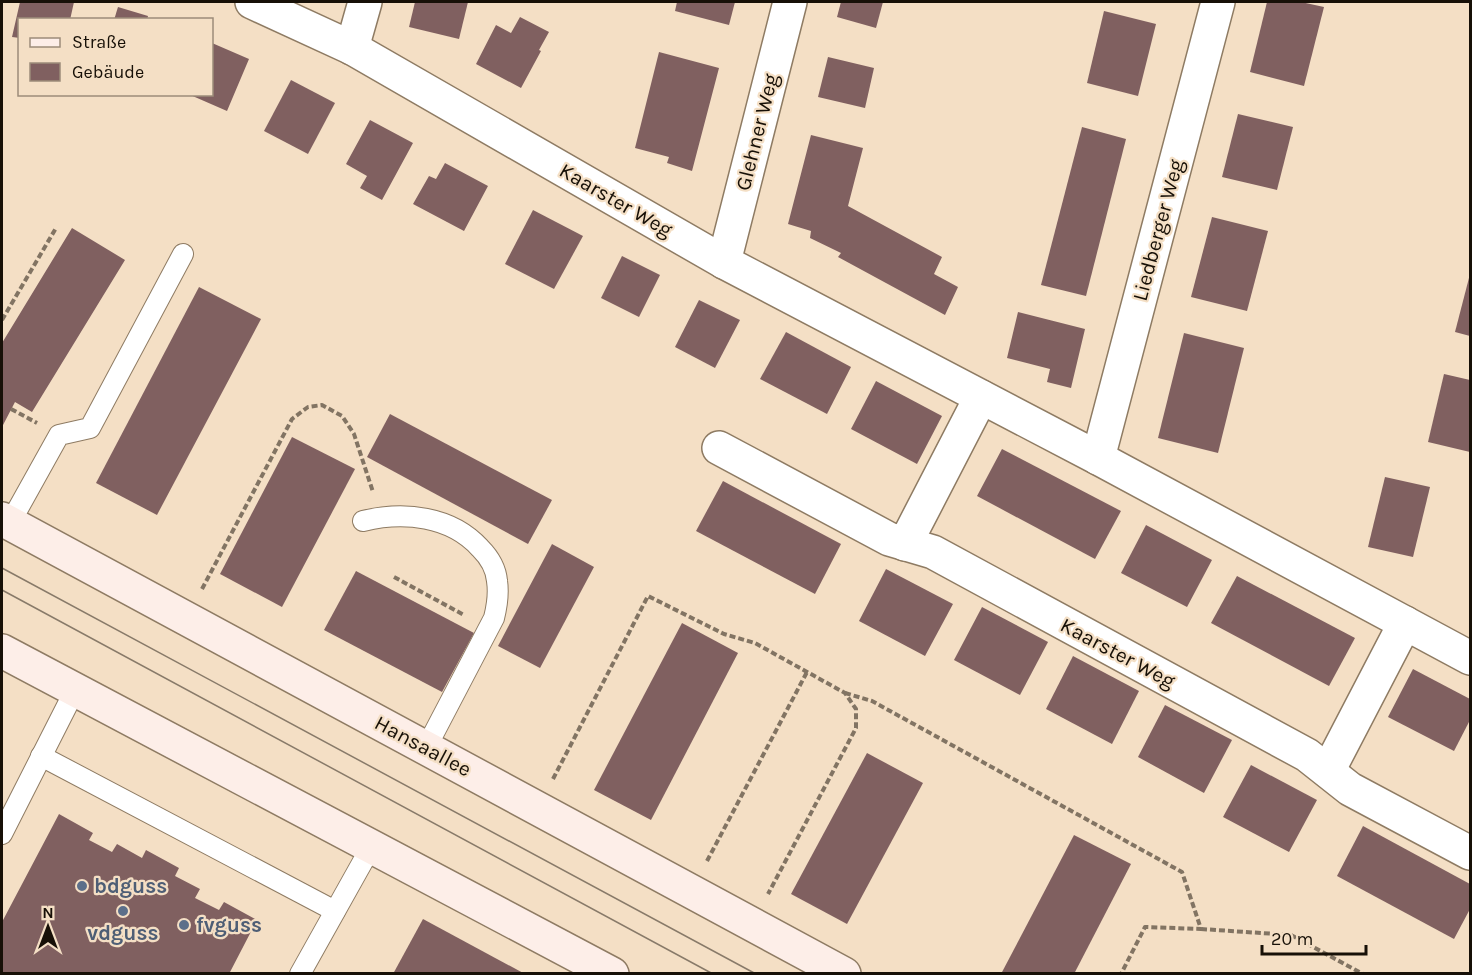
<svg xmlns="http://www.w3.org/2000/svg" width="1472" height="975" viewBox="0 0 1472 975" font-family="Karla,sans-serif">
	<style>
		.building { fill: #806060 }
		.lines { fill: none; stroke-linecap: round; stroke-linejoin: round }
		.lane-casing { stroke: #8e7b63; stroke-width: 22 }
		.street-casing { stroke: #8e7b63; stroke-width: 36 }
		.secondary-casing { stroke: #8e7b63; stroke-width: 36 }
		.path { stroke: #827463; stroke-width: 4; stroke-dasharray: 6 3; stroke-linecap: butt }
		.lane { stroke: #fff; stroke-width: 20 }
		.street { stroke: #fff; stroke-width: 33 }
		.secondary { stroke: #fdeee8; stroke-width: 33 }
		.tram { stroke: #887a69; stroke-width: 1.5 }
		.service-dot { fill: #5c6f8a; stroke: #f4dfc5; stroke-width: 2 }
		.labels { text-anchor: middle; stroke-width: 4.5; stroke-linejoin: round; paint-order: stroke }
		.street-label { font-size: 21px; fill: #171007; stroke: #f4dfc5 }
		.service-label { font-size: 21px; font-weight: bold; fill: #4e5e75; stroke: #f4dfc5; text-anchor: start }
	</style>
	<rect width="100%" height="100%" fill="#f4dfc5"/>
	<!-- building -->
	<g class="building">
		<polygon points="20,2 74,2 70,20 20,20 20,38 12,37"/>
		<polygon points="415,2 468,2 459,39 409,27"/>
		<polygon points="677,2 735,2 729,25 675,11"/>
		<polygon points="841,2 883,2 876,28 837,17"/>
		<polygon points="1267,2 1301,2 1324,7 1304,86 1250,72"/>
		<polygon points="118,7 148,16 147,20 114,20"/>
		<polygon points="1104,11 1156,24 1138,96 1087,83"/>
		<polygon points="520,17 549,32 539,50 541,51 521,88 476,64 496,25 511,33"/>
		<polygon points="212,43 249,59 227,111 188,94 212,94"/>
		<polygon points="659,52 719,68 692,171 667,163 669,157 635,148"/>
		<polygon points="828,57 874,68 865,108 818,97"/>
		<polygon points="291,80 335,103 308,154 264,131"/>
		<polygon points="1238,114 1293,127 1277,190 1222,177"/>
		<polygon points="370,120 413,143 382,200 360,188 367,176 346,164"/>
		<polygon points="1082,127 1126,139 1086,296 1041,285"/>
		<polygon points="811,135 863,148 848,206 942,257 934,274 958,287 945,315 838,257 841,253 810,238 811,231 788,224"/>
		<polygon points="445,163 488,186 464,231 413,204 429,176 436,179"/>
		<polygon points="533,210 583,236 554,289 505,264"/>
		<polygon points="1212,217 1268,231 1247,311 1191,297"/>
		<polygon points="72,228 125,260 32,412 15,402 2,427 2,343"/>
		<polygon points="622,256 660,275 639,317 601,298"/>
		<polygon points="1470,274 1470,336 1455,332"/>
		<polygon points="199,287 261,319 157,515 96,483"/>
		<polygon points="699,300 740,320 715,368 675,347"/>
		<polygon points="1018,312 1085,329 1071,388 1047,382 1050,369 1007,358"/>
		<polygon points="786,332 851,367 827,414 760,379"/>
		<polygon points="1184,333 1244,348 1218,453 1158,438"/>
		<polygon points="1444,374 1470,380 1470,452 1428,442"/>
		<polygon points="876,381 942,416 917,464 851,429"/>
		<polygon points="390,414 552,500 528,544 367,457"/>
		<polygon points="292,437 355,469 282,607 220,574"/>
		<polygon points="1002,449 1121,511 1095,559 977,496"/>
		<polygon points="1385,477 1430,487 1413,557 1368,547"/>
		<polygon points="723,481 841,544 815,594 696,531"/>
		<polygon points="1146,525 1212,560 1187,607 1121,573"/>
		<polygon points="552,544 594,567 540,668 498,646"/>
		<polygon points="886,569 953,604 925,656 859,621"/>
		<polygon points="356,571 474,633 442,692 324,630"/>
		<polygon points="1237,576 1355,638 1329,686 1211,623"/>
		<polygon points="982,607 1048,642 1020,695 954,660"/>
		<polygon points="682,623 738,653 651,820 594,790"/>
		<polygon points="1073,656 1139,691 1112,744 1046,709"/>
		<polygon points="1413,669 1470,699 1470,720 1454,751 1388,717"/>
		<polygon points="1165,705 1232,740 1204,793 1138,757"/>
		<polygon points="867,753 923,783 847,924 791,894"/>
		<polygon points="1251,765 1317,800 1289,852 1223,817"/>
		<polygon points="59,814 93,833 89,840 112,852 117,844 142,858 146,850 179,868 175,876 200,889 195,898 219,910 224,902 257,920 229,974 2,974 2,922"/>
		<polygon points="1363,826 1470,884 1470,909 1454,939 1337,876"/>
		<polygon points="1074,835 1131,864 1074,974 1001,974"/>
		<polygon points="423,919 525,974 393,974"/>
	</g>
	<g class="lines">
		<defs>
			<g id="lane">
				<path d="M363 521C404 511 451 516 480 548 489 557 496 569 497 581 499 594 497 606 494 618L426 748"/>
				<polyline points="10,523 59,435 90,428 183,254"/>
				<polyline points="41,756 335,911"/>
				<polyline points="2,834 75,690"/>
				<polyline points="300,974 371,847"/>
			</g>
			<g id="street">
				<polyline points="252,2 352,48 724,262 1098,458 1470,658"/>
				<polyline points="352,48 365,2"/>
				<polyline points="724,262 790,2"/>
				<polyline points="719,448 889,539 933,552 1307,755 1350,789 1470,853"/>
				<polyline points="1098,458 1218,2"/>
				<polyline points="905,544 981,397"/>
				<polyline points="1328,771 1405,623"/>
			</g>
			<g id="secondary">
				<polyline points="2,519 844,974"/>
				<polyline points="2,651 612,974"/>
			</g>
		</defs>
		<!-- lane casing -->
		<use href="#lane" class="lane-casing"/>
		<!-- street casing -->
		<use href="#street" class="street-casing"/>
		<!-- secondary casing -->
		<use href="#secondary" class="secondary-casing"/>
		<!-- path -->
		<g class="path">
			<polyline points="2,320 56,228"/>
			<polyline points="11,409 37,423"/>
			<polyline points="394,577 464,615"/>
			<polyline points="202,589 292,419 308,407 322,405 342,416 354,434 373,492"/>
			<polyline points="845,693 872,701 1182,872 1201,929 1145,927 1121,974"/>
			<polyline points="553,779 648,596 724,634 755,643 845,693 856,709 856,728 768,894"/>
			<polyline points="707,861 807,672"/>
			<polyline points="1201,929 1291,935 1363,974"/>
		</g>
		<!-- lane -->
		<use href="#lane" class="lane"/>
		<!-- street -->
		<use href="#street" class="street"/>
		<!-- secondary -->
		<use href="#secondary" class="secondary"/>
		<!-- tram -->
		<g class="tram">
			<polyline points="2,568 756,974"/>
			<polyline points="2,590 713,974"/>
		</g>
	</g>
	<!-- markers -->
	<g class="service-dot">
		<circle cx="82" cy="886" r="6"/>
		<circle cx="123" cy="911" r="6"/>
		<circle cx="184" cy="925" r="6"/>
	</g>
	<g class="labels">
		<!-- street labels -->
		<g class="street-label">
			<text transform="translate(757 132) rotate(-76)" y="7">Glehner Weg</text>
			<text transform="translate(616 200) rotate(30)" y="7">Kaarster Weg</text>
			<text transform="translate(1158 230) rotate(-75)" y="7">Liedberger Weg</text>
			<text transform="translate(1118 653) rotate(28)" y="7">Kaarster Weg</text>
			<text transform="translate(423 746) rotate(28)" y="7">Hansaallee</text>
		</g>
		<!-- service labels -->
		<g class="service-label">
			<text x="94" y="893">bdguss</text>
			<text x="196" y="932">fvguss</text>
			<text x="123" y="940" text-anchor="middle">vdguss</text>
		</g>
	</g>
	<!-- border -->
	<rect width="1472" height="975" fill="none" stroke="#171007" stroke-width="6"/>
	<!-- legend -->
	<rect x="18" y="18" width="195" height="78" fill="#f4dfc5" stroke="#9c8c79" stroke-width="1.5"/>
	<rect x="30" y="38" width="30" height="9" fill="#fdeee8" stroke="#9c8c79" stroke-width="1.5"/>
	<text x="72" y="48" font-size="18" fill="#171007">Straße</text>
	<rect x="30" y="63" width="30" height="18" fill="#806060" stroke="#9c8c79" stroke-width="1.5"/>
	<text x="72" y="78" font-size="18" fill="#171007">Gebäude</text>
	<!-- north arrow -->
	<g transform="translate(48 927)" stroke="#f4dfc5" stroke-width="4.5" paint-order="stroke">
	<path d="M0-4.5L10 22L0 15L-10 22Z" fill="#171007"/>
	<text y="-9" font-size="16" font-weight="bold" text-anchor="middle" fill="#171007">N</text>
	</g>
	<!-- scale -->
	<path d="M1262 945v9h104v-9" fill="none" stroke="#171007" stroke-width="3"/>
	<text x="1271" y="945" font-size="18" fill="#171007" stroke="#f4dfc5" stroke-width="4.5" paint-order="stroke">20 m</text>
</svg>
